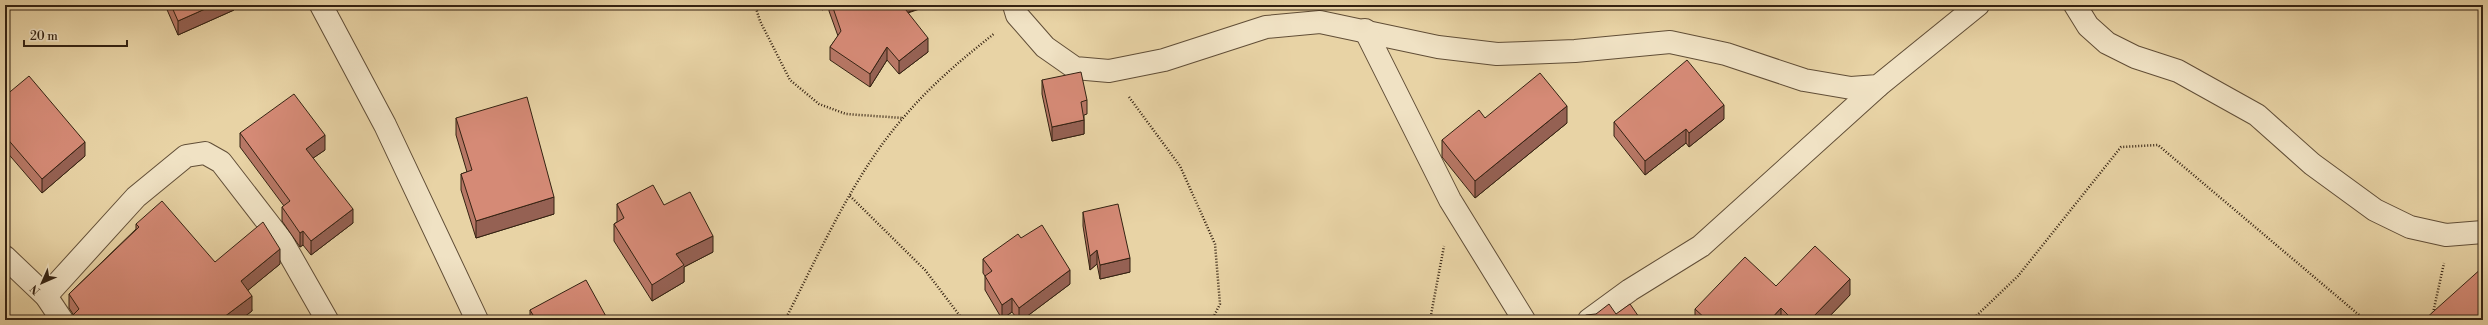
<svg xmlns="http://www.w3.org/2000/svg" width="2488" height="325" viewBox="0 0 2488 325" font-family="'Libre Bodoni',serif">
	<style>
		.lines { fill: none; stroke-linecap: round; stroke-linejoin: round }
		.street-casing { stroke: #614e37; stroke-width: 24 }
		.path { stroke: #342212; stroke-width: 2.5; stroke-dasharray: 1 2; stroke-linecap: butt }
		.street { stroke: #f0e2c4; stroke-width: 22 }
		.wall { fill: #b77765; stroke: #342212 }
		.shaded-wall { fill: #956153; stroke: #342212 }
		.building { fill: #d58a76; stroke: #342212 }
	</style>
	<rect width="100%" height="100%" fill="#e8d3a5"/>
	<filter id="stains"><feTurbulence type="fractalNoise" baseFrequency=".005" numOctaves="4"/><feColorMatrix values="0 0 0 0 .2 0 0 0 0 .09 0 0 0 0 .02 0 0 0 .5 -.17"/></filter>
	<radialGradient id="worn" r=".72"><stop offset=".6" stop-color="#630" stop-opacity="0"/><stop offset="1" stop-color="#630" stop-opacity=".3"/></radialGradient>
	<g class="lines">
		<defs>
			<g id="street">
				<polyline points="321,5 385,125 477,320"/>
				<polyline points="1014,5 1017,15 1045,47 1075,68 1109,71 1164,60 1266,27 1320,22 1438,47 1497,54 1575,51 1670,42 1726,54 1804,80 1851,88 1878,86 1978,5"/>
				<polyline points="2075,5 2088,26 2107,43 2135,57 2178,71 2257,115 2312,164 2375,210 2410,227 2446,235 2483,232"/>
				<polyline points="1365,30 1450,200 1524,320"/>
				<polyline points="5,257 46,296 62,320"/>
				<polyline points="46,296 136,197 186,156 205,153 221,162 282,241 327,320"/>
				<polyline points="1589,320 1630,290 1701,246 1878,86"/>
			</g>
		</defs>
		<!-- street casing -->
		<use href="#street" class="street-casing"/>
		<!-- path -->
		<g class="path">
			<polyline points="755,5 760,21 790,80 819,104 846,114 903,118"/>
			<polyline points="1129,97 1180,166 1215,244 1220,304 1212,320"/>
			<polyline points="850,196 925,270 963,320"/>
			<polyline points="2433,313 2444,263"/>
			<path d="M785 320C819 254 855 172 904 117 931 85 962 59 995 33"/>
			<polyline points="1430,320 1444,246"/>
			<polyline points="1972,320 2018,276 2121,147 2158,145 2365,320"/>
		</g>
		<!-- street -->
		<use href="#street" class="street"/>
	</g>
	<!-- wall -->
	<g class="wall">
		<polygon points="165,5 234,5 234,10 178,35"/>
		<polygon points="812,5 825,5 823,10"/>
		<polygon points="829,5 931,5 908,13 928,52 899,74 887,60 870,87 830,60 830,47 838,36 829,11"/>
		<polygon points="1042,80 1087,100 1087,114 1084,115 1084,134 1052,141 1042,94"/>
		<polygon points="5,96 85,156 42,193 5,150"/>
		<polygon points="456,118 554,214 476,238 461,190 461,174 467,172 456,135"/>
		<polygon points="1485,118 1567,123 1475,198 1442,157 1442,140"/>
		<polygon points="1724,119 1689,147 1686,143 1645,175 1614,136 1614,122"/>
		<polygon points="240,133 325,150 313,158 353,223 311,255 303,245 300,247 282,221 282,207 284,206 240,147"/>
		<polygon points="617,204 664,205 713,252 684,267 684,282 652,301 614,241 614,224 617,222"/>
		<polygon points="1083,212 1130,272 1100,279 1097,264 1090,270 1083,226"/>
		<polygon points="136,224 215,262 280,264 248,290 252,311 240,320 73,320 73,314 69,308 69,294 136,229"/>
		<polygon points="1021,238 1070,284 1022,320 1018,320 1012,312 1002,319 985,290 985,276 983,273 983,259"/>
		<polygon points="1776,286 1850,295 1826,320 1695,320 1695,309"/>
		<polygon points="530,310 608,320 530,320"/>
	</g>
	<!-- shaded-wall -->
	<g class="shaded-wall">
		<polygon points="214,5 234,5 234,10 178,35 178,21"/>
		<polygon points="823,5 825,5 823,10"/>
		<polygon points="899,5 931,5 899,15"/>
		<polygon points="928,38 928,52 899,74 899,61"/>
		<polygon points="887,47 887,60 870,87 870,74"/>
		<polygon points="1724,105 1724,119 1689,147 1689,133"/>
		<polygon points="1567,106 1567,123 1475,198 1475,181"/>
		<polygon points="1084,120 1084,134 1052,141 1052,127"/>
		<polygon points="1686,129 1686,143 1645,175 1645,161"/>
		<polygon points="325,135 325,150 306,163 306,149"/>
		<polygon points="85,142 85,156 42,193 42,179"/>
		<polygon points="554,197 554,214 476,238 476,221"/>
		<polygon points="353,209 353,223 311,255 311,241"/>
		<polygon points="303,231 303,245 300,247 300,233"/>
		<polygon points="713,236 713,252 684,267 684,282 652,301 652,285 676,254"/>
		<polygon points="280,249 280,264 241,296 241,281"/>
		<polygon points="1097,250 1097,264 1090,270 1090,256"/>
		<polygon points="1130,258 1130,272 1100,279 1100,265"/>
		<polygon points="1070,270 1070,284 1022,320 1019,320 1019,308"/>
		<polygon points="1850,279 1850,295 1826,320 1810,320"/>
		<polygon points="252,296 252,311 240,320 220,320"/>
		<polygon points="1012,298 1012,312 1002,319 1002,305"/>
		<polygon points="1781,308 1781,320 1770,320"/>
	</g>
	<!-- building -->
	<g class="building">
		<polygon points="171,5 214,5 178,21"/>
		<polygon points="832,5 902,5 928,38 899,61 887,47 870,74 830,47 841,31"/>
		<polygon points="1687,60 1724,105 1689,133 1686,129 1645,161 1614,122"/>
		<polygon points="1081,72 1087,100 1081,102 1084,120 1052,127 1042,80"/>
		<polygon points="1540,73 1567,106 1475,181 1442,140 1479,110 1485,118"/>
		<polygon points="29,76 85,142 42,179 5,136 5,96"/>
		<polygon points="294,94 325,135 306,149 353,209 311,241 303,231 300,233 282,207 290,201 240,133"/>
		<polygon points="527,97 554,197 476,221 461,174 472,170 456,118"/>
		<polygon points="653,185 664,205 690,192 713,236 676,254 684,265 652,285 614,224 624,218 617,204"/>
		<polygon points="162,201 215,262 263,222 280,249 241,281 252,296 220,320 77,320 73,315 79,309 69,294 139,227 136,224"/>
		<polygon points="1118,204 1130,258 1100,265 1097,250 1090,256 1083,212"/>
		<polygon points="1042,225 1070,270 1019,308 1012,298 1002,305 985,276 992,271 983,259 1018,234 1021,238"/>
		<polygon points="1815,246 1850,279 1810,320 1793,320 1781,308 1770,320 1707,320 1695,309 1745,257 1776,286"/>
		<polygon points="2483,267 2483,320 2424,320"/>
		<polygon points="586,280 608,320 536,320 530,310"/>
		<polygon points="1609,304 1616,314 1630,304 1641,320 1579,320 1586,315 1596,314"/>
	</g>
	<!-- margin -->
	<rect width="2488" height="325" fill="none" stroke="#e8d3a5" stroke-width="20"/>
	<rect x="6" y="6" width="2476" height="313" fill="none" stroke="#342212" stroke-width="2"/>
	<rect x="10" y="10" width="2468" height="305" fill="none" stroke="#342212"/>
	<!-- north arrow -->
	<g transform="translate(42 283) rotate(225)" stroke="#f0e2c4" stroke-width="3" paint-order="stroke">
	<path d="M0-3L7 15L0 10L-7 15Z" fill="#342212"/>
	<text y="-6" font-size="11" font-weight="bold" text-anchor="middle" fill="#342212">N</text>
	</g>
	<!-- scale -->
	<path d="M24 40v6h103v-6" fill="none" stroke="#342212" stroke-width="2"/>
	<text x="30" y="40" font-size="12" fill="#342212" stroke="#f0e2c4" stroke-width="3" paint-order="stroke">20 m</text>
	<rect width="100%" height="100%" filter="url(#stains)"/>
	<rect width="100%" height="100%" fill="url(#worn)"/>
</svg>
